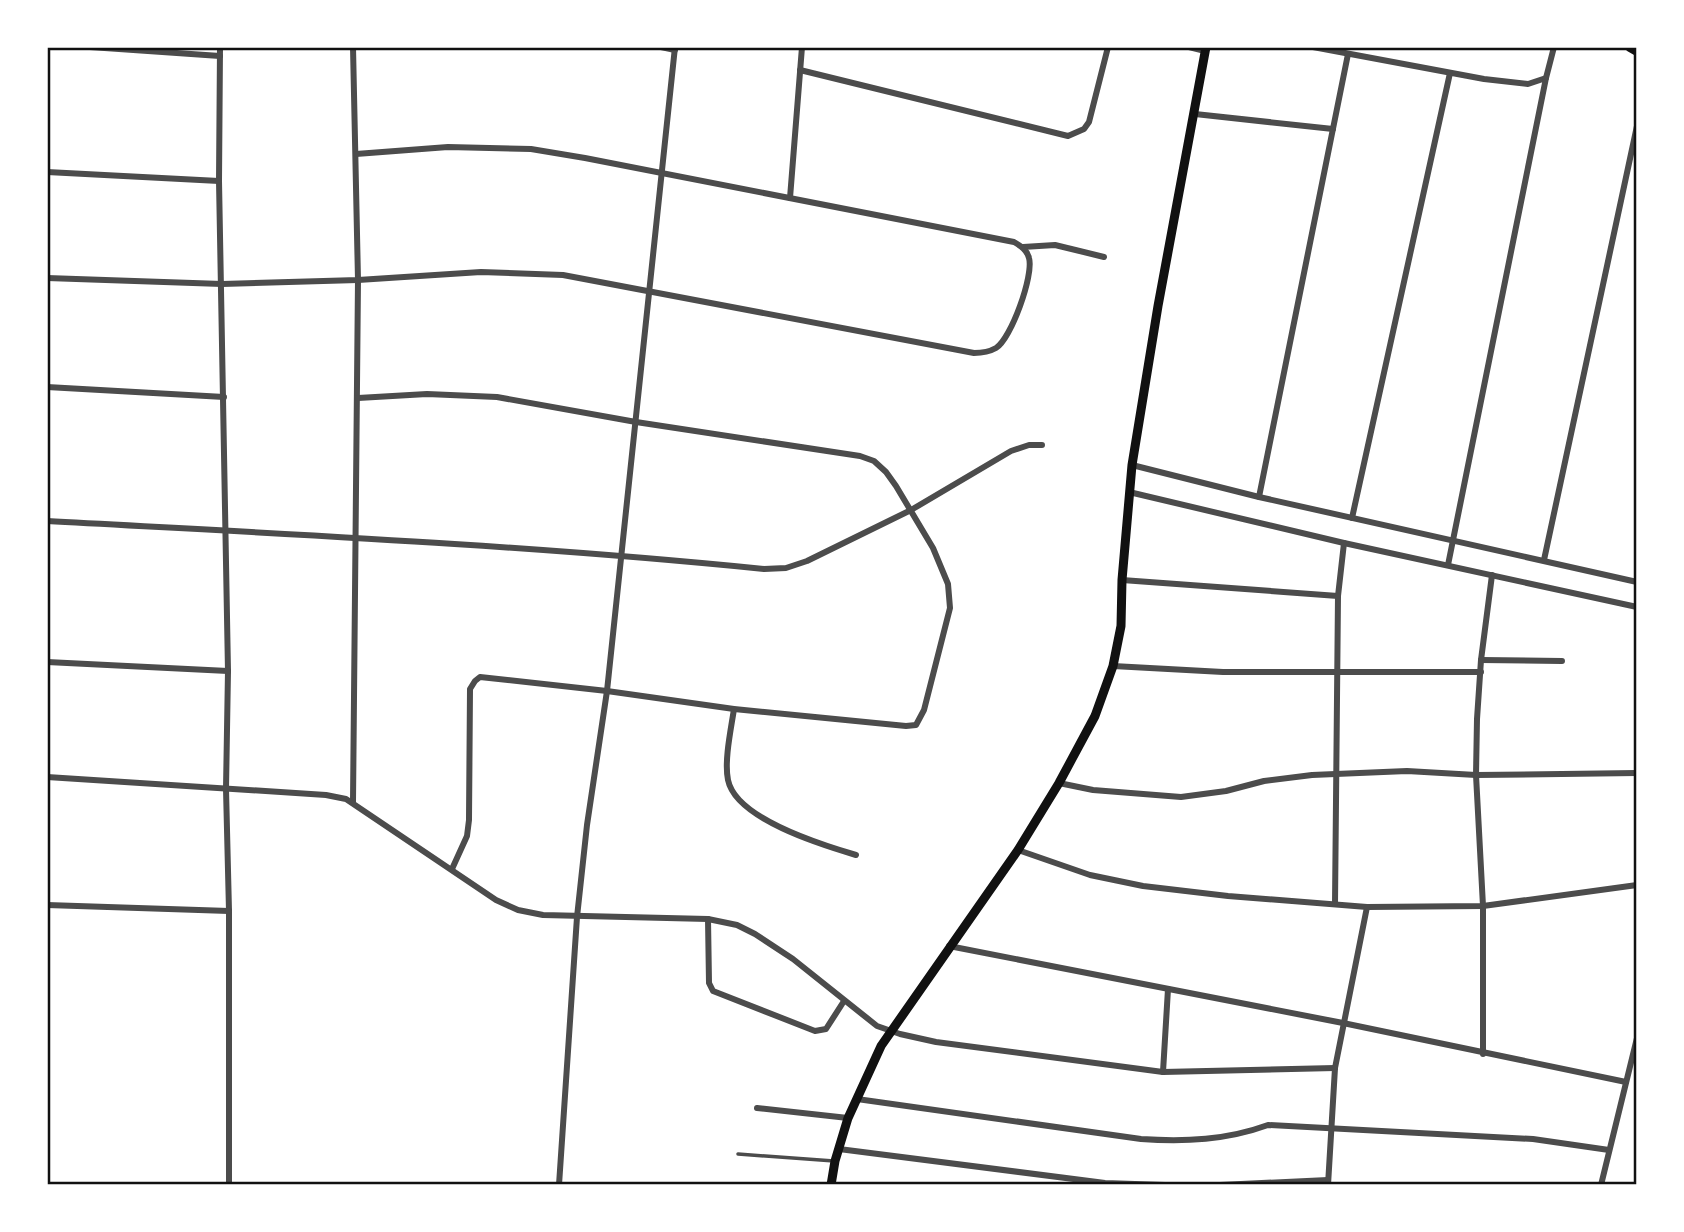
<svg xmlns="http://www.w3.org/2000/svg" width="1684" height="1232" viewBox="0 0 1684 1232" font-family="'Varela Round',sans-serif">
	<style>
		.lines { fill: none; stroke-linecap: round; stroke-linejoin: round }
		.service { stroke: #4c4c4c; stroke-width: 3.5 }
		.minor { stroke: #4c4c4c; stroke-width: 6 }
		.secondary { stroke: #111; stroke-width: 9 }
		.trunk { stroke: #111; stroke-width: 10 }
		.neatline { fill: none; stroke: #111; stroke-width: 2.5 }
	</style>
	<rect width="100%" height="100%" fill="#fff"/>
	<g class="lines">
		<!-- service -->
		<polyline class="service" points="738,1154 834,1161"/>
		<!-- minor -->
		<g class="minor">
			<polyline points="90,47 220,56"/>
			<polyline points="220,47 219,181 228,671 226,789 229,911 229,1185"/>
			<polyline points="353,47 358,280 353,802"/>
			<polyline points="661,47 675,50"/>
			<polyline points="1189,47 1205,51"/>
			<polyline points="1313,47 1484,79 1528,84 1546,78"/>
			<polyline points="800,70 1068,136 1084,129 1089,122 1108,47"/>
			<polyline points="1195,114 1333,129"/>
			<polyline points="47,172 219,181"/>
			<polyline points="790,198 802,47"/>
			<polyline points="1023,247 1055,245 1104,257"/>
			<path d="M47 278 222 284 358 280 481 272 563 275 974 353C982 353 989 352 996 348 1011 339 1034 275 1029 258 1027 250 1021 246 1014 242L585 158 531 149 448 147 356 154"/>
			<polyline points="47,387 224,397"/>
			<polyline points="358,398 427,394 497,397 636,422 860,456 874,461 886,472 896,486 933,548 948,584 950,608 924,710 916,725 906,726 734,709 607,691 480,677 475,681 470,689 469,820 467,836 452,869"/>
			<polyline points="1132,465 1259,497 1637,582"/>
			<polyline points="1129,492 1344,543 1637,607"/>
			<polyline points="1259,497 1348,54"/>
			<polyline points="1352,518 1450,73"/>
			<path d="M47 521C286 534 526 545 764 569L786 568 807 561 911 510 1011 451 1029 445H1042"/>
			<polyline points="1544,560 1637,126"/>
			<polyline points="1448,565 1546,78 1554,47"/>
			<polyline points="1122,580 1338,596"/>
			<polyline points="1481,660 1562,661"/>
			<polyline points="47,662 228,671"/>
			<polyline points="1113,666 1223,672 1481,672"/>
			<path d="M734 709C731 729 724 761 728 780 736 819 822 845 856 855"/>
			<polyline points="47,777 326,795 346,799 496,900 518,910 543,915 708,919 737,925 755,934 793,959 877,1026 900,1034 936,1042 1163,1072 1335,1068"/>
			<polyline points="1059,783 1093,790 1181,797 1226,791 1264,781 1312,775 1407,771 1476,775 1637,773"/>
			<polyline points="1018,850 1090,875 1143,886 1228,896 1367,907 1483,906 1637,885"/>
			<polyline points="1335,904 1338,596 1344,543"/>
			<polyline points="47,905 229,911"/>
			<polyline points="708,919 709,983 713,991 815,1031 826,1029 844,1001"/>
			<polyline points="949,946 1343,1023 1626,1082"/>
			<polyline points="1483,1054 1483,906 1476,775 1477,719 1481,660 1492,575"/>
			<polyline points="1163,1072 1168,989"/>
			<path d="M857 1099 1141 1139C1185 1142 1227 1140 1268 1125L1533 1139 1609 1150"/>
			<polyline points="757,1108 848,1118"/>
			<polyline points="839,1149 1105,1183 1165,1185"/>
			<polyline points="559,1185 577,917 587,825 607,691 675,47"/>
			<polyline points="1220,1185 1328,1180"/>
			<polyline points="1328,1185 1335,1068 1367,907"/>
			<polyline points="1601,1185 1637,1038"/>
		</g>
		<!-- secondary -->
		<polyline class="secondary" points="831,1185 835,1161 848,1118 881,1046 1018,850 1059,783 1095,716 1113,666 1121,626 1122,580 1132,465 1158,306 1206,47"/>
		<!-- trunk -->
		<polyline class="trunk" points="1630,47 1637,51"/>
	</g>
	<!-- border -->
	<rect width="1684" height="1232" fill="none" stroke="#ffffff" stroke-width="98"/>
	<rect x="49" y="49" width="1586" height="1134" class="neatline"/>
</svg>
